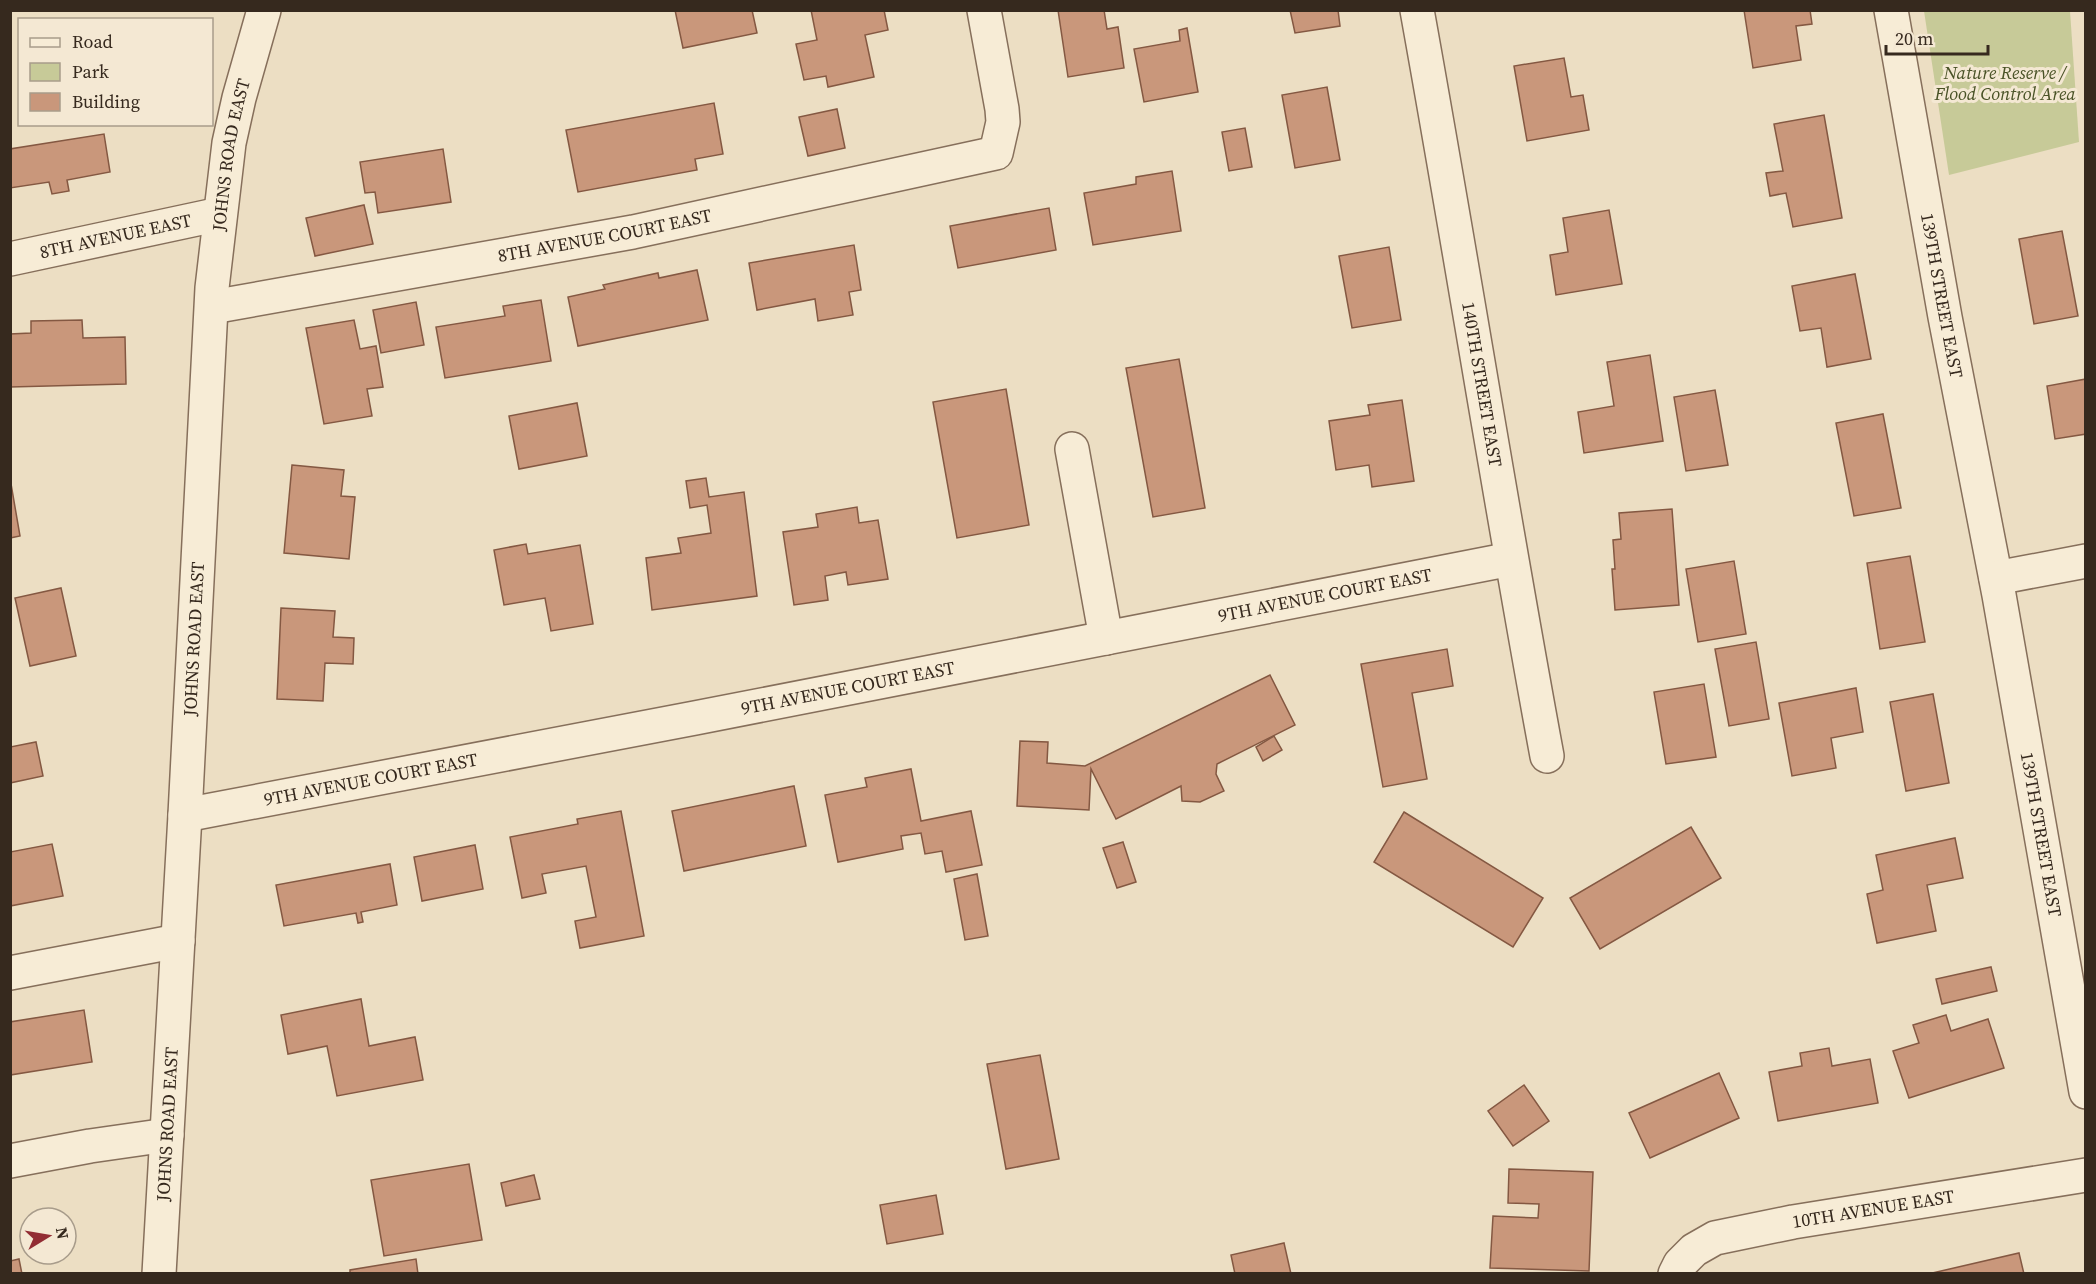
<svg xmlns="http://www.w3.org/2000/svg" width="2096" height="1284" viewBox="0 0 2096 1284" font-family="'Source Serif 4',serif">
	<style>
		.green { fill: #c7ca98 }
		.building { fill: #c9977b; stroke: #845842; stroke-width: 1.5 }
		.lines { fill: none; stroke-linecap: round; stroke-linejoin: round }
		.minor-casing { stroke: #866f5b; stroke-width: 36 }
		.minor { stroke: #f7ecd6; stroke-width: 33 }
		.labels { text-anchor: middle; stroke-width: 6; stroke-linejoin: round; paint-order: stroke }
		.park-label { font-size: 18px; font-style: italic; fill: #495226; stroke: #f4e8d3 }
		.street-label { font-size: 18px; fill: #36291e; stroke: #f4e8d3 }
	</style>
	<rect width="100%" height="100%" fill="#ecdec3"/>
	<!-- green -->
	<polygon class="green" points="1924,11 2070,11 2079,142 1949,175"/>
	<!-- building -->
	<g class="building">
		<polygon points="675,10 752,10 757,33 683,48"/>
		<polygon points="811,10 884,10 888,30 865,35 874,77 828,87 826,76 804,80 796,44 817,40"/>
		<polygon points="1058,10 1104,10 1107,29 1118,27 1124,68 1068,77"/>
		<polygon points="1290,10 1338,10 1340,26 1295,33"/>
		<polygon points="1744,10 1810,10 1812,24 1796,26 1801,60 1753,68"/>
		<polygon points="1187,28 1198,92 1144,102 1134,49 1180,41 1179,30"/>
		<polygon points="1564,58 1571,97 1583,95 1589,130 1527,141 1514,66"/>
		<polygon points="1327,87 1340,160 1295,168 1282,95"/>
		<polygon points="714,103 723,154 695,159 697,170 578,192 566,130"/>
		<polygon points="837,109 845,148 808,156 799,117"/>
		<polygon points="1824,115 1842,218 1793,227 1786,193 1770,196 1766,173 1783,171 1774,124"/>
		<polygon points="1245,128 1252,167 1229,171 1222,132"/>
		<polygon points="104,134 110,172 67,180 69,191 52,194 49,182 10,188 10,149"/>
		<polygon points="443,149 451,202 378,213 375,192 365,193 360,162"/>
		<polygon points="1172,171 1181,231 1093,245 1084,193 1136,184 1136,177"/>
		<polygon points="364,205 373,244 315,256 306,218"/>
		<polygon points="1049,208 1056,250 958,268 950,226"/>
		<polygon points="1609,210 1622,284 1556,295 1550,255 1568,252 1563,218"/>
		<polygon points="2062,231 2078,316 2034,324 2019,239"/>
		<polygon points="854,245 861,290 849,292 853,315 818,321 815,299 757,310 749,263"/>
		<polygon points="1389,247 1401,320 1352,328 1339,256"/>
		<polygon points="697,270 708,320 578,346 568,297 605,289 603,285 658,273 659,278"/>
		<polygon points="1855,274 1871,359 1827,367 1821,328 1800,331 1792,286"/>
		<polygon points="541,300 551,361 445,378 436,327 505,316 503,306"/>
		<polygon points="416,302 424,345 381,353 373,310"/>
		<polygon points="82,320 83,338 125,337 126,384 10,387 10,334 31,333 31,321"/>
		<polygon points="354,320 360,349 376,346 383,387 367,389 372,416 324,424 306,328"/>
		<polygon points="1650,355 1663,441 1584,453 1578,412 1614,406 1607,362"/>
		<polygon points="1179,359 1205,508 1153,517 1126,368"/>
		<polygon points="2086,379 2086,434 2055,439 2047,386"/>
		<polygon points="1006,389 1029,525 957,538 933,402"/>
		<polygon points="1715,390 1728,465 1686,471 1674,397"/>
		<polygon points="1402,400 1414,481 1372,487 1369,465 1336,470 1329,421 1370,415 1368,405"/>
		<polygon points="577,403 587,456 519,469 509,416"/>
		<polygon points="1883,414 1901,508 1854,516 1836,423"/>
		<polygon points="292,465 344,470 341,496 355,497 349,559 284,553"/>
		<polygon points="10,478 20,536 10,538"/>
		<polygon points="706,478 709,497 744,492 757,596 652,610 646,558 681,553 678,538 711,533 707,505 690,508 686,481"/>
		<polygon points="857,507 859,523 878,520 888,579 848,585 846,572 825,576 828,600 794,605 783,532 818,527 816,514"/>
		<polygon points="1672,509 1679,605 1615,610 1612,569 1615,569 1613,540 1621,539 1619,513"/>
		<polygon points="526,544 528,554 580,545 593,624 551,631 545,598 504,605 494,550"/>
		<polygon points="1910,556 1925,642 1880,649 1867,563"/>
		<polygon points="1734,561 1746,634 1698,642 1686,569"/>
		<polygon points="61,588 76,656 30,666 15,598"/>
		<polygon points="281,608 335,611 333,637 354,638 353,664 325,663 323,701 277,699"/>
		<polygon points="1756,642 1769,719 1729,726 1715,649"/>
		<polygon points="1447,649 1453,686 1412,693 1427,779 1383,787 1361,664"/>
		<polygon points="1270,675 1295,725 1217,764 1216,774 1224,791 1200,802 1182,801 1181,786 1116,819 1091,769 1089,810 1017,806 1020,741 1048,742 1047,763 1085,766"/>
		<polygon points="1704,684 1716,757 1666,764 1654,692"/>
		<polygon points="1856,688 1863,732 1831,738 1836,768 1792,776 1779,703"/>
		<polygon points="1933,694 1949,783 1906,791 1890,702"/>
		<polygon points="1274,736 1282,750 1263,761 1256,747"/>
		<polygon points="36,742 43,776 10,783 10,747"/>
		<polygon points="911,769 921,821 971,811 982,865 946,872 942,851 925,854 921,833 901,836 903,849 838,862 825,795 867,787 865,778"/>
		<polygon points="794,786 806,846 684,871 672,811"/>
		<polygon points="621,811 644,936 580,948 575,921 596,917 586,866 542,874 546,893 522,898 510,837 578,824 577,819"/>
		<polygon points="1404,812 1543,898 1513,947 1374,862"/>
		<polygon points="1691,827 1721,878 1600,949 1570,898"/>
		<polygon points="1955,838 1963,878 1927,885 1936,931 1877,943 1867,894 1883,890 1876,855"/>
		<polygon points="1123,842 1136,882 1117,888 1103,848"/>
		<polygon points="52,844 63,896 10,906 10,852"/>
		<polygon points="475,845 483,889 422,901 414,857"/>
		<polygon points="390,864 397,905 361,912 363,922 358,923 356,913 284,926 276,885"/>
		<polygon points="977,874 988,936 965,940 954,879"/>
		<polygon points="1991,967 1997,991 1942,1004 1936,979"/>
		<polygon points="361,999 369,1046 415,1037 423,1080 337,1096 327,1046 288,1054 281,1015"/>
		<polygon points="84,1010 92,1062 10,1075 10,1022"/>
		<polygon points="1946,1015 1951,1031 1988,1019 2004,1068 1909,1098 1893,1051 1919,1043 1913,1025"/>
		<polygon points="1829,1048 1832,1066 1870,1059 1878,1103 1778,1121 1769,1072 1802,1066 1800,1053"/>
		<polygon points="1040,1055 1059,1159 1006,1169 987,1064"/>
		<polygon points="1719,1073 1739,1118 1650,1158 1629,1113"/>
		<polygon points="1524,1085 1549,1121 1513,1146 1488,1111"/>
		<polygon points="469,1164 482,1240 384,1256 371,1180"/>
		<polygon points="1509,1169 1593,1172 1589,1271 1490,1268 1493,1216 1538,1218 1539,1204 1508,1203"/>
		<polygon points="534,1175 540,1199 506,1206 501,1183"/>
		<polygon points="936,1195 943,1234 887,1244 880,1205"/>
		<polygon points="1284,1243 1291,1274 1235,1274 1231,1255"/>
		<polygon points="2019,1253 2024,1274 1928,1274"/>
		<polygon points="19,1259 22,1274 10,1274 10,1261"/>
		<polygon points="416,1259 418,1274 350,1274 350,1270"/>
	</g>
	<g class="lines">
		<defs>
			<g id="minor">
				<path id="s1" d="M1417 10C1462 259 1501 508 1547 756"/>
				<path id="s2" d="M1891 10 1945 317 1999 595 2086 1092"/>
				<path id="s3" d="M10 259 220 214"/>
				<path id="s4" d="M212 307 633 232 996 153 1003 122 1002 109 984 10"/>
				<polyline points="1072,449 1106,638"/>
				<polyline points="1996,578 2086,561"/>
				<path id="s5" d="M185 815 695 718 1511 559"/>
				<polyline points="10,973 178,941"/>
				<polyline points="10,1161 90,1146 167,1135"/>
				<path id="s6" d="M159 1274 185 815 212 288 229 143 239 98 264 10"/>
				<path id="s7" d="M1675 1274 1680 1264 1694 1250 1715 1238 1793 1222 2086 1175"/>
			</g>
		</defs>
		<!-- minor casing -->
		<use href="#minor" class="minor-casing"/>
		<!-- minor -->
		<use href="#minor" class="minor"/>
	</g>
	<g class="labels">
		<!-- park labels -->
		<g class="park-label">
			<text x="2005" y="79">Nature Reserve /<tspan x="2005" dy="21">Flood Control Area</tspan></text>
		</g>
		<!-- street labels -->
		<g class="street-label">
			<text dy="6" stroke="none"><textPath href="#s6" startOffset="1122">JOHNS ROAD EAST</textPath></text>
			<text dy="6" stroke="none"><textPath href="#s3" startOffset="108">8TH AVENUE EAST</textPath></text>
			<text dy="6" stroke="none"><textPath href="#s4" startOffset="399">8TH AVENUE COURT EAST</textPath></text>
			<text dy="6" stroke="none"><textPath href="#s2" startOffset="290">139TH STREET EAST</textPath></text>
			<text dy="6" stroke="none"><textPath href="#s1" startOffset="380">140TH STREET EAST</textPath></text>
			<text dy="6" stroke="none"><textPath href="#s5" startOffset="1161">9TH AVENUE COURT EAST</textPath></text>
			<text dy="6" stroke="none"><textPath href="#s6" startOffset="636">JOHNS ROAD EAST</textPath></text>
			<text dy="6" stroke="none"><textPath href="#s5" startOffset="675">9TH AVENUE COURT EAST</textPath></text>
			<text dy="6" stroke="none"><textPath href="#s5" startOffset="189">9TH AVENUE COURT EAST</textPath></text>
			<text dy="6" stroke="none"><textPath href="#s2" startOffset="838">139TH STREET EAST</textPath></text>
			<text dy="6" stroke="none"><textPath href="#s6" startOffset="150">JOHNS ROAD EAST</textPath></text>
			<text dy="6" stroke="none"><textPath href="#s7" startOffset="216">10TH AVENUE EAST</textPath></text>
		</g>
	</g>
	<!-- border -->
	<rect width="2096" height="1284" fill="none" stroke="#36291e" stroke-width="24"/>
	<!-- legend -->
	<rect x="18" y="18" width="195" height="108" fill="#f4e8d3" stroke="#a89c8b" stroke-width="1.5"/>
	<rect x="30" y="38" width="30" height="9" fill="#f7ecd6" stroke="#a89c8b" stroke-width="1.5"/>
	<text x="72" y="48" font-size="18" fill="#36291e">Road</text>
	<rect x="30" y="63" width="30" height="18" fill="#c7ca98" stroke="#a89c8b" stroke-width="1.5"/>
	<text x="72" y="78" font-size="18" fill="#36291e">Park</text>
	<rect x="30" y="93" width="30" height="18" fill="#c9977b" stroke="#a89c8b" stroke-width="1.5"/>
	<text x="72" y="108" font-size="18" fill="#36291e">Building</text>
	<!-- north arrow -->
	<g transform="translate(48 1236) rotate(79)"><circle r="28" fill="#f4e8d3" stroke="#a89c8b" stroke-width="1.5"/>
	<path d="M0-4.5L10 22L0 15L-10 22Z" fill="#922d34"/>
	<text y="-9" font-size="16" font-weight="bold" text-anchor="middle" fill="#36291e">N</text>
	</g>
	<!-- scale -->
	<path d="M1886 45v9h102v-9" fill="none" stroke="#36291e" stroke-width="3"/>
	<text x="1895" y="45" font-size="18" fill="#36291e" stroke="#f4e8d3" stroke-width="4.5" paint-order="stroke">20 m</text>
</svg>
